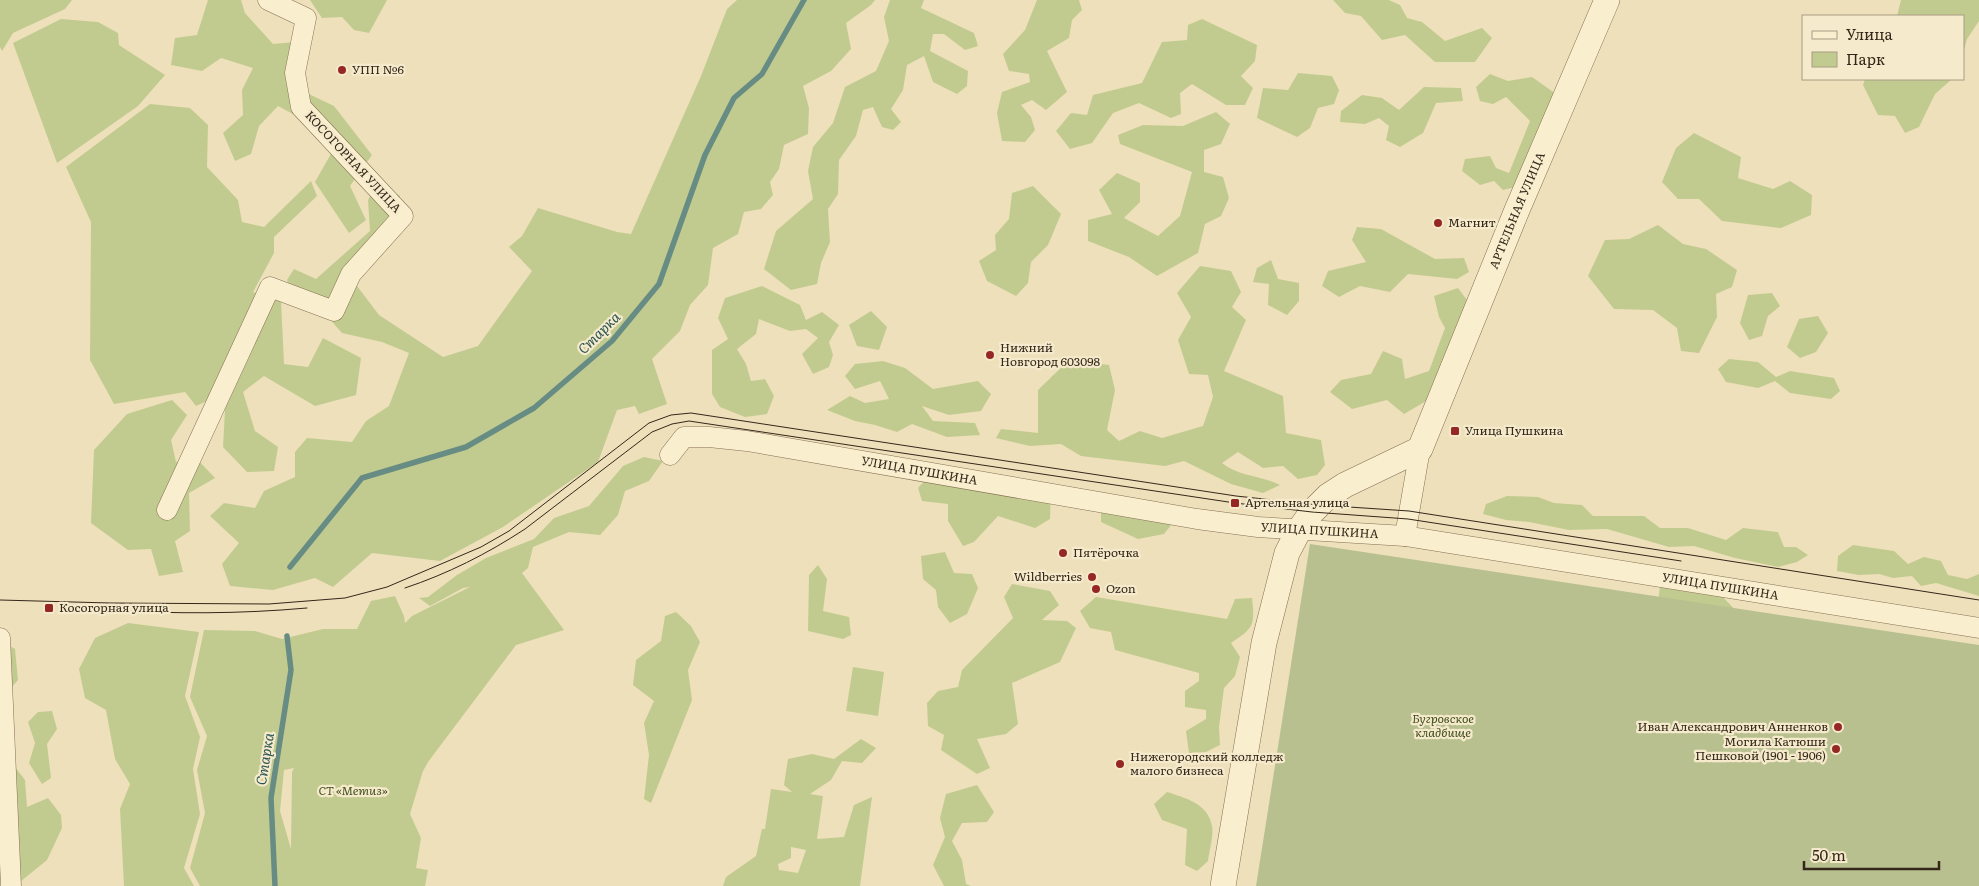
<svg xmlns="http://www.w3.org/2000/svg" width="1979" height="886" viewBox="0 0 1979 886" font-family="Literata,serif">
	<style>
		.green { fill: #c2cb8f; fill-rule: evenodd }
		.cemetery { fill: #b8c08f }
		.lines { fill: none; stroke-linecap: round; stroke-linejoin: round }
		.stream { stroke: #678c84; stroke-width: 5.5 }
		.minor-casing { stroke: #857055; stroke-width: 21 }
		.tertiary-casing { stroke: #857055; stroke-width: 26 }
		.minor { stroke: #f9eece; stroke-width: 20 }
		.tertiary { stroke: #f9eece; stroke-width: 25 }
		.tram { stroke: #34271a; stroke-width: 1 }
		.poi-dot { fill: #952724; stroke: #f5eacb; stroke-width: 2 }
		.labels { text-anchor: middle; stroke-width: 4.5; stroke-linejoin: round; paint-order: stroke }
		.poi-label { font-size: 12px; fill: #34271a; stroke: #f5eacb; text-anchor: start }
		.street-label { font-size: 12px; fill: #34271a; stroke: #f5eacb }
		.park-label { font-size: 12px; font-style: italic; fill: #435020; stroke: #f5eacb }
		.water-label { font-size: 14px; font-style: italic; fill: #295453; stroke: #f5eacb }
	</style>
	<rect width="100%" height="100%" fill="#eee0bb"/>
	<!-- green -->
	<g class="green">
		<polygon points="0,0 72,0 65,9 13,33 2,51 0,47"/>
		<polygon points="208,0 241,0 245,13 273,44 295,42 292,86 334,106 372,155 350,186 366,220 349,233 315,182 332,152 315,126 278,106 259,126 251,154 235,161 223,133 243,115 242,90 253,68 221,58 202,71 171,65 175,38 197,35"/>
		<polygon points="310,0 387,0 369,33 354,30 342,17 322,18"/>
		<polygon points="737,0 875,0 871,5 846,23 851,49 831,71 803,86 809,108 808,134 784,145 779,169 770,182 773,195 761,209 744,212 738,234 713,248 708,285 690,305 680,331 652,359 667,404 639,414 635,406 617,410 598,462 503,527 440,561 372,553 333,587 315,578 273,590 230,586 222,564 239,543 210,516 224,503 255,508 264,491 295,477 295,452 307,438 352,442 366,421 389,406 409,353 382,342 342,333 326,315 296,301 287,280 294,269 316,279 370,231 368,200 378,182 400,196 398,219 354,282 379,315 443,357 478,346 532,271 509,247 522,236 538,208 617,232 631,234 701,76 727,9"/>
		<polygon points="890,0 924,0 921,8 974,33 978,46 965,50 944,34 933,34 930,51 968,71 967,86 957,94 933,82 924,56 907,65 903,90 891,109 901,122 893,130 882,127 873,107 863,110 856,136 839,160 838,194 828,209 830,242 821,263 817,284 791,290 764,269 776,231 813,199 808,171 813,147 833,123 845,87 876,71 889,41 884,17"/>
		<polygon points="1037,0 1079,0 1082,10 1072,20 1069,38 1047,51 1067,92 1046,110 1032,100 1021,105 1031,117 1035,130 1025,142 1002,141 997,113 1002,92 1030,82 1029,74 1009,71 1003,54 1025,30"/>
		<polygon points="1333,0 1389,0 1400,5 1407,18 1422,22 1445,41 1482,28 1492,38 1475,62 1435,62 1405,35 1382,40 1361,16 1345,13"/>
		<polygon points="1901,0 1979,0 1979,21 1967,39 1963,54 1963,16 1897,16"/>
		<polygon points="61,19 98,22 118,33 119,45 165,75 138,106 57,163 13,43"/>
		<polygon points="1202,19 1257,45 1255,61 1241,76 1253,88 1245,105 1226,105 1192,84 1180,93 1181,114 1171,118 1139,103 1113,113 1092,143 1070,149 1056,131 1071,113 1087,115 1093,95 1142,83 1162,42 1187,40 1188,25"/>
		<polygon points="1298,73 1332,76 1339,90 1334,104 1318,108 1310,128 1297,137 1257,118 1263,88 1288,90"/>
		<polygon points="1490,74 1508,81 1532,77 1556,94 1520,186 1503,190 1494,181 1480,185 1462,171 1465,159 1490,156 1496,168 1509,173 1530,121 1506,97 1493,104 1480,101 1476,87"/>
		<polygon points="1865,79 1952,79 1935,94 1919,127 1905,133 1895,116 1878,115 1863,85"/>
		<polygon points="1424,87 1461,88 1463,101 1436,103 1423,133 1400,147 1386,140 1389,126 1379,118 1365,124 1340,122 1341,111 1362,95 1382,98 1399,110"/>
		<polygon points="150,104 190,108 208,125 207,167 238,200 242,222 264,227 311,181 317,196 274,237 274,253 253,292 281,301 284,364 308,367 323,338 361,358 356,395 315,406 264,376 243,392 255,431 278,447 274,471 247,472 223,447 226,392 196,406 185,392 114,404 90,360 91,222 66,167"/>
		<polygon points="1216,112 1230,124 1221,144 1204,150 1204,172 1223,177 1229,198 1221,216 1205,224 1198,253 1157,276 1129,257 1088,241 1088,220 1112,214 1099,190 1117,173 1140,183 1140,202 1124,218 1158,236 1180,216 1192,172 1120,144 1118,135 1143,125 1183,126"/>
		<polygon points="1694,133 1741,157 1738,178 1773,189 1790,181 1812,195 1811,215 1781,228 1722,221 1699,199 1678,199 1662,182 1676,148"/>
		<polygon points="1033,186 1061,214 1048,245 1031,262 1028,283 1016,296 987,281 979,261 996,250 995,235 1009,219 1012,193"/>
		<polygon points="1658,225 1683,244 1706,249 1737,270 1732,287 1716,294 1717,317 1699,353 1681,351 1677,328 1653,310 1614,309 1588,276 1605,240 1629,239"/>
		<polygon points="1357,227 1381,229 1435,259 1464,258 1469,272 1457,279 1408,274 1390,292 1360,286 1339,297 1322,286 1328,271 1366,262 1352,240"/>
		<polygon points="1271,260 1278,279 1299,283 1299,301 1287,315 1268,305 1269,284 1253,282 1257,268"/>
		<path d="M1200 266 1231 271 1241 292 1232 307 1246 320 1224 371 1283 396 1286 433 1321 440 1325 465 1317 475 1298 479 1283 466 1263 468 1238 452 1222 463C1239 477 1261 475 1280 485L1263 493 1231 484 1184 461 1165 466 1081 456 1061 444 1030 446 996 438 1001 429 1038 433V390L1069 360 1109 365 1115 390 1107 430 1119 441 1140 431 1162 438 1203 426 1213 397 1208 375 1189 374 1178 340 1191 317 1177 293Z"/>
		<polygon points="762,286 800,305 806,320 822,312 839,325 829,342 833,355 829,367 813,374 802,354 818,338 806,329 790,331 759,319 756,334 737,349 746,364 751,381 765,379 774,396 767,414 745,417 720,407 712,394 712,350 728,339 718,318 725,298"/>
		<polygon points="1458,288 1470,304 1440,393 1404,414 1387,400 1352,409 1330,392 1341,380 1371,374 1383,351 1402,359 1405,379 1429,371 1445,328 1439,317 1434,296"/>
		<polygon points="1772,293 1780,306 1768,316 1762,336 1749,340 1740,323 1748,295"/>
		<polygon points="871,311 887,327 879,350 857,346 849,325"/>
		<polygon points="1818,316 1828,333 1816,352 1800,358 1787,347 1799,319"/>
		<polygon points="1729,359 1758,362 1776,377 1790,371 1834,378 1840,391 1831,399 1790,393 1775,381 1758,388 1726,382 1718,369"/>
		<polygon points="883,361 905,368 933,389 978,381 991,394 981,411 949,415 922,406 933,421 975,423 980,435 947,437 912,424 897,432 875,425 855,421 827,410 850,396 865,403 889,399 880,381 855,389 845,376 855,364"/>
		<polygon points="172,400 187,415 171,440 176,462 197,459 215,478 189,493 190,531 175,541 183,572 159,576 151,549 128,550 91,523 94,450 127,414"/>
		<path d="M644 457 663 461 649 481 625 491 618 515 600 535 569 532 533 547 528 568 522 573 564 630 516 645 428 762 423 771 410 814 421 838 416 868 428 870 425 886H200L190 868 205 813 197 770 207 736 190 697 204 630 255 631 282 639 323 629H357L371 601 395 596 404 616 405 623 412 616 470 587 463 588 430 606 419 598 428 597 457 575 486 558 534 539 554 518 589 506 623 466ZM294 768 292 772 291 849 280 811 284 770Z"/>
		<polygon points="934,470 975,486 1032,480 1051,487 1050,519 1035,528 998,516 974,542 963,546 948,521 948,504 922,501 918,488"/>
		<polygon points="1507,496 1538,497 1554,503 1582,505 1593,516 1644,516 1660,528 1688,528 1726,540 1743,528 1778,532 1784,547 1796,547 1808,555 1797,562 1778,567 1735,558 1694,546 1669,547 1607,529 1569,530 1529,522 1506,520 1483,514 1486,504"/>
		<polygon points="1101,506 1172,524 1164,534 1138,539 1101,522"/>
		<polygon points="1853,545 1894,551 1908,564 1924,557 1941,561 1948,575 1967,579 1979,574 1979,596 1936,583 1921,586 1912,576 1893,578 1879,574 1859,575 1837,571 1838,556"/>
		<polygon points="945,552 954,573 972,574 978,588 967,614 950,623 938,607 936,590 923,579 921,556"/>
		<polygon points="818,565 827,579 823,611 849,617 851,635 843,639 808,631 809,575"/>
		<polygon points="1012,584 1050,591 1059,605 1042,620 1067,621 1076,628 1060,662 1012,683 1018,724 1006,734 977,739 990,768 977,774 941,750 944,735 928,726 927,703 938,691 958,687 962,670 1013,618 1004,597"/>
		<polygon points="1680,585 1692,593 1719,593 1740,615 1658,603 1660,586"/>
		<path d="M1096 597 1227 619 1235 599 1252 598C1255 625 1254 628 1231 643L1240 657 1235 676 1224 688 1219 727 1220 745 1206 752 1189 753 1186 731 1206 719V710L1185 707V691L1199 681V673L1115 650 1111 632 1090 628 1080 611Z"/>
		<polygon points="676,612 691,626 700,642 688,670 692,700 651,803 644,799 649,755 644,723 654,701 633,685 636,660 661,641 665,616"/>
		<polygon points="128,623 199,632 185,696 200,737 193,769 200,814 184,868 194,886 124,886 120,809 130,784 115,759 106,710 85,698 79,669 95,638"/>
		<polygon points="0,640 15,649 18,680 0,700"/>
		<polygon points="853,667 884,672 878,716 846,711"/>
		<polygon points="52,711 57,729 47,744 51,778 42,784 29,763 35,743 28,722 38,712"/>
		<path d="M861 739 876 748 862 763 842 761 831 780 810 794 823 796 817 839 844 837 854 805 872 797 860 886H723L726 877 756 856 762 829H765L771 789 792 792 784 785 788 759 812 754 834 759ZM791 847 806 850 798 873 779 870 778 864 791 858Z"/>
		<polygon points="11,762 25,780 27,807 48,798 61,815 62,828 47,860 15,886 0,881 0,832"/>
		<polygon points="977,785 994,812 987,822 962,823 952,841 962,860 966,884 971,886 944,886 933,865 945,837 940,818 946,794"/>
		<path d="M1167 792C1185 798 1208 803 1212 826 1214 836 1209 851 1208 861L1197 871 1185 865 1187 829 1162 820 1154 804Z"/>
	</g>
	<!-- cemetery -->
	<polygon class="cemetery" points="1310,544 1979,645 1979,886 1256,886"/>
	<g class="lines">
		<!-- stream -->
		<g class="stream">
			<polyline points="290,567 362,478 466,447 534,408 612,341 659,284 705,155 734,98 762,74 804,0"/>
			<polyline points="275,886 271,798 291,670 287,636"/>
		</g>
		<defs>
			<g id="minor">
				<path id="s1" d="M670 455 684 437H709L747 441 1197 519 1258 527 1405 536 1979 628"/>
				<polyline points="167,510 270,287 334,311 351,274 403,216 301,107 295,73 306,18 268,0"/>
				<polyline points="1405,536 1420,449"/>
				<polyline points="0,638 11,886"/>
			</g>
			<g id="tertiary">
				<path id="s2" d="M1223 886 1264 643 1287 553 1299 530 1312 512 1328 496 1345 485 1420 449 1517 210 1607 0"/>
			</g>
		</defs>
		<!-- minor casing -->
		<use href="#minor" class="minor-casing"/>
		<!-- tertiary casing -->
		<use href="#tertiary" class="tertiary-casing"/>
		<!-- minor -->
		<use href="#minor" class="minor"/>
		<!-- tertiary -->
		<use href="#tertiary" class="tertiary"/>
		<!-- tram -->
		<g class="tram">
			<path d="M405 588C447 574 487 554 525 529L652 432 672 424 689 421 1235 503 1312 512 1408 519 1681 561"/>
			<polyline points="0,600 110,603 269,604 345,598 387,587 481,547 509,531 649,423 671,415 691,413 1236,496 1319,505 1409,511 1979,600"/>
			<path d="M107 610C174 614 240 614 307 608"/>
		</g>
	</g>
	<!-- markers -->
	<g class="poi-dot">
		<circle cx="342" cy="70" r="5"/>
		<circle cx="1438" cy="223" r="5"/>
		<circle cx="990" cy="355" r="5"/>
		<rect x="1450" y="426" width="10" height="10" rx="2.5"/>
		<rect x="1230" y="498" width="10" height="10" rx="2.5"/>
		<circle cx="1063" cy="553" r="5"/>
		<circle cx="1092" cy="577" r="5"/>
		<circle cx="1096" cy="589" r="5"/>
		<rect x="44" y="603" width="10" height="10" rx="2.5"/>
		<circle cx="1838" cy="727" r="5"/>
		<circle cx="1836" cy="749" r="5"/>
		<circle cx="1120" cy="764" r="5"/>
	</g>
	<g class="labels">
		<!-- poi labels -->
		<g class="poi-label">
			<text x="352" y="74">УПП №6</text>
			<text x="1448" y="227">Магнит</text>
			<text x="1000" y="352">Нижний<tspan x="1000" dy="14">Новгород 603098</tspan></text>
			<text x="1465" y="435">Улица Пушкина</text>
			<text x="1245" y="507">Артельная улица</text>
			<text x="1073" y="557">Пятёрочка</text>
			<text x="1082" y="581" text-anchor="end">Wildberries</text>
			<text x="1106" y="593">Ozon</text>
			<text x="59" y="612">Косогорная улица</text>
			<text x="1828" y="731" text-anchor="end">Иван Александрович Анненков</text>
			<text x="1826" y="746" text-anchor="end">Могила Катюши<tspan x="1826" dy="14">Пешковой (1901 - 1906)</tspan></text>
			<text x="1130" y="761">Нижегородский колледж<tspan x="1130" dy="14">малого бизнеса</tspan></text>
		</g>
		<!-- street labels -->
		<g class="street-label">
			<text transform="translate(353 162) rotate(47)" y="4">КОСОГОРНАЯ УЛИЦА</text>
			<text dy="4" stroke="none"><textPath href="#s2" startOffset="771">АРТЕЛЬНАЯ УЛИЦА</textPath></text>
			<text dy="4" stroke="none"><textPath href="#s1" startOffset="261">УЛИЦА ПУШКИНА</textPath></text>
			<text dy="4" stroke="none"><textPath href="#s1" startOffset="666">УЛИЦА ПУШКИНА</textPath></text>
			<text dy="4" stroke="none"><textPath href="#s1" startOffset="1071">УЛИЦА ПУШКИНА</textPath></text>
		</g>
		<!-- park labels -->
		<g class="park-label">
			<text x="1443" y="723">Бугровское<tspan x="1443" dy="14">кладбище</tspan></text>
			<text x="353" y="795">СТ «Метиз»</text>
		</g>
		<!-- water labels -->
		<g class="water-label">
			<text transform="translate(599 333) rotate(-45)" y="5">Старка</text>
			<text transform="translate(265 759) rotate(-81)" y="5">Старка</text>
		</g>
	</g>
	<!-- legend -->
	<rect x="1802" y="15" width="162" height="65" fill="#f5eacb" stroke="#a89c84"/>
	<rect x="1812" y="31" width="25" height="8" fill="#f9eece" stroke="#a89c84"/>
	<text x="1846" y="40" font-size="15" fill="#34271a">Улица</text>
	<rect x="1812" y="52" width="25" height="15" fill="#c2cb8f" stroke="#a89c84"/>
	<text x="1846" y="65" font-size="15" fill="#34271a">Парк</text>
	<!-- scale -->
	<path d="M1804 861v8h135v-8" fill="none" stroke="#34271a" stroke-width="2.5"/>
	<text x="1812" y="861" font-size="15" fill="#34271a" stroke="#f5eacb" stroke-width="4" paint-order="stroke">50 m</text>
</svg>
